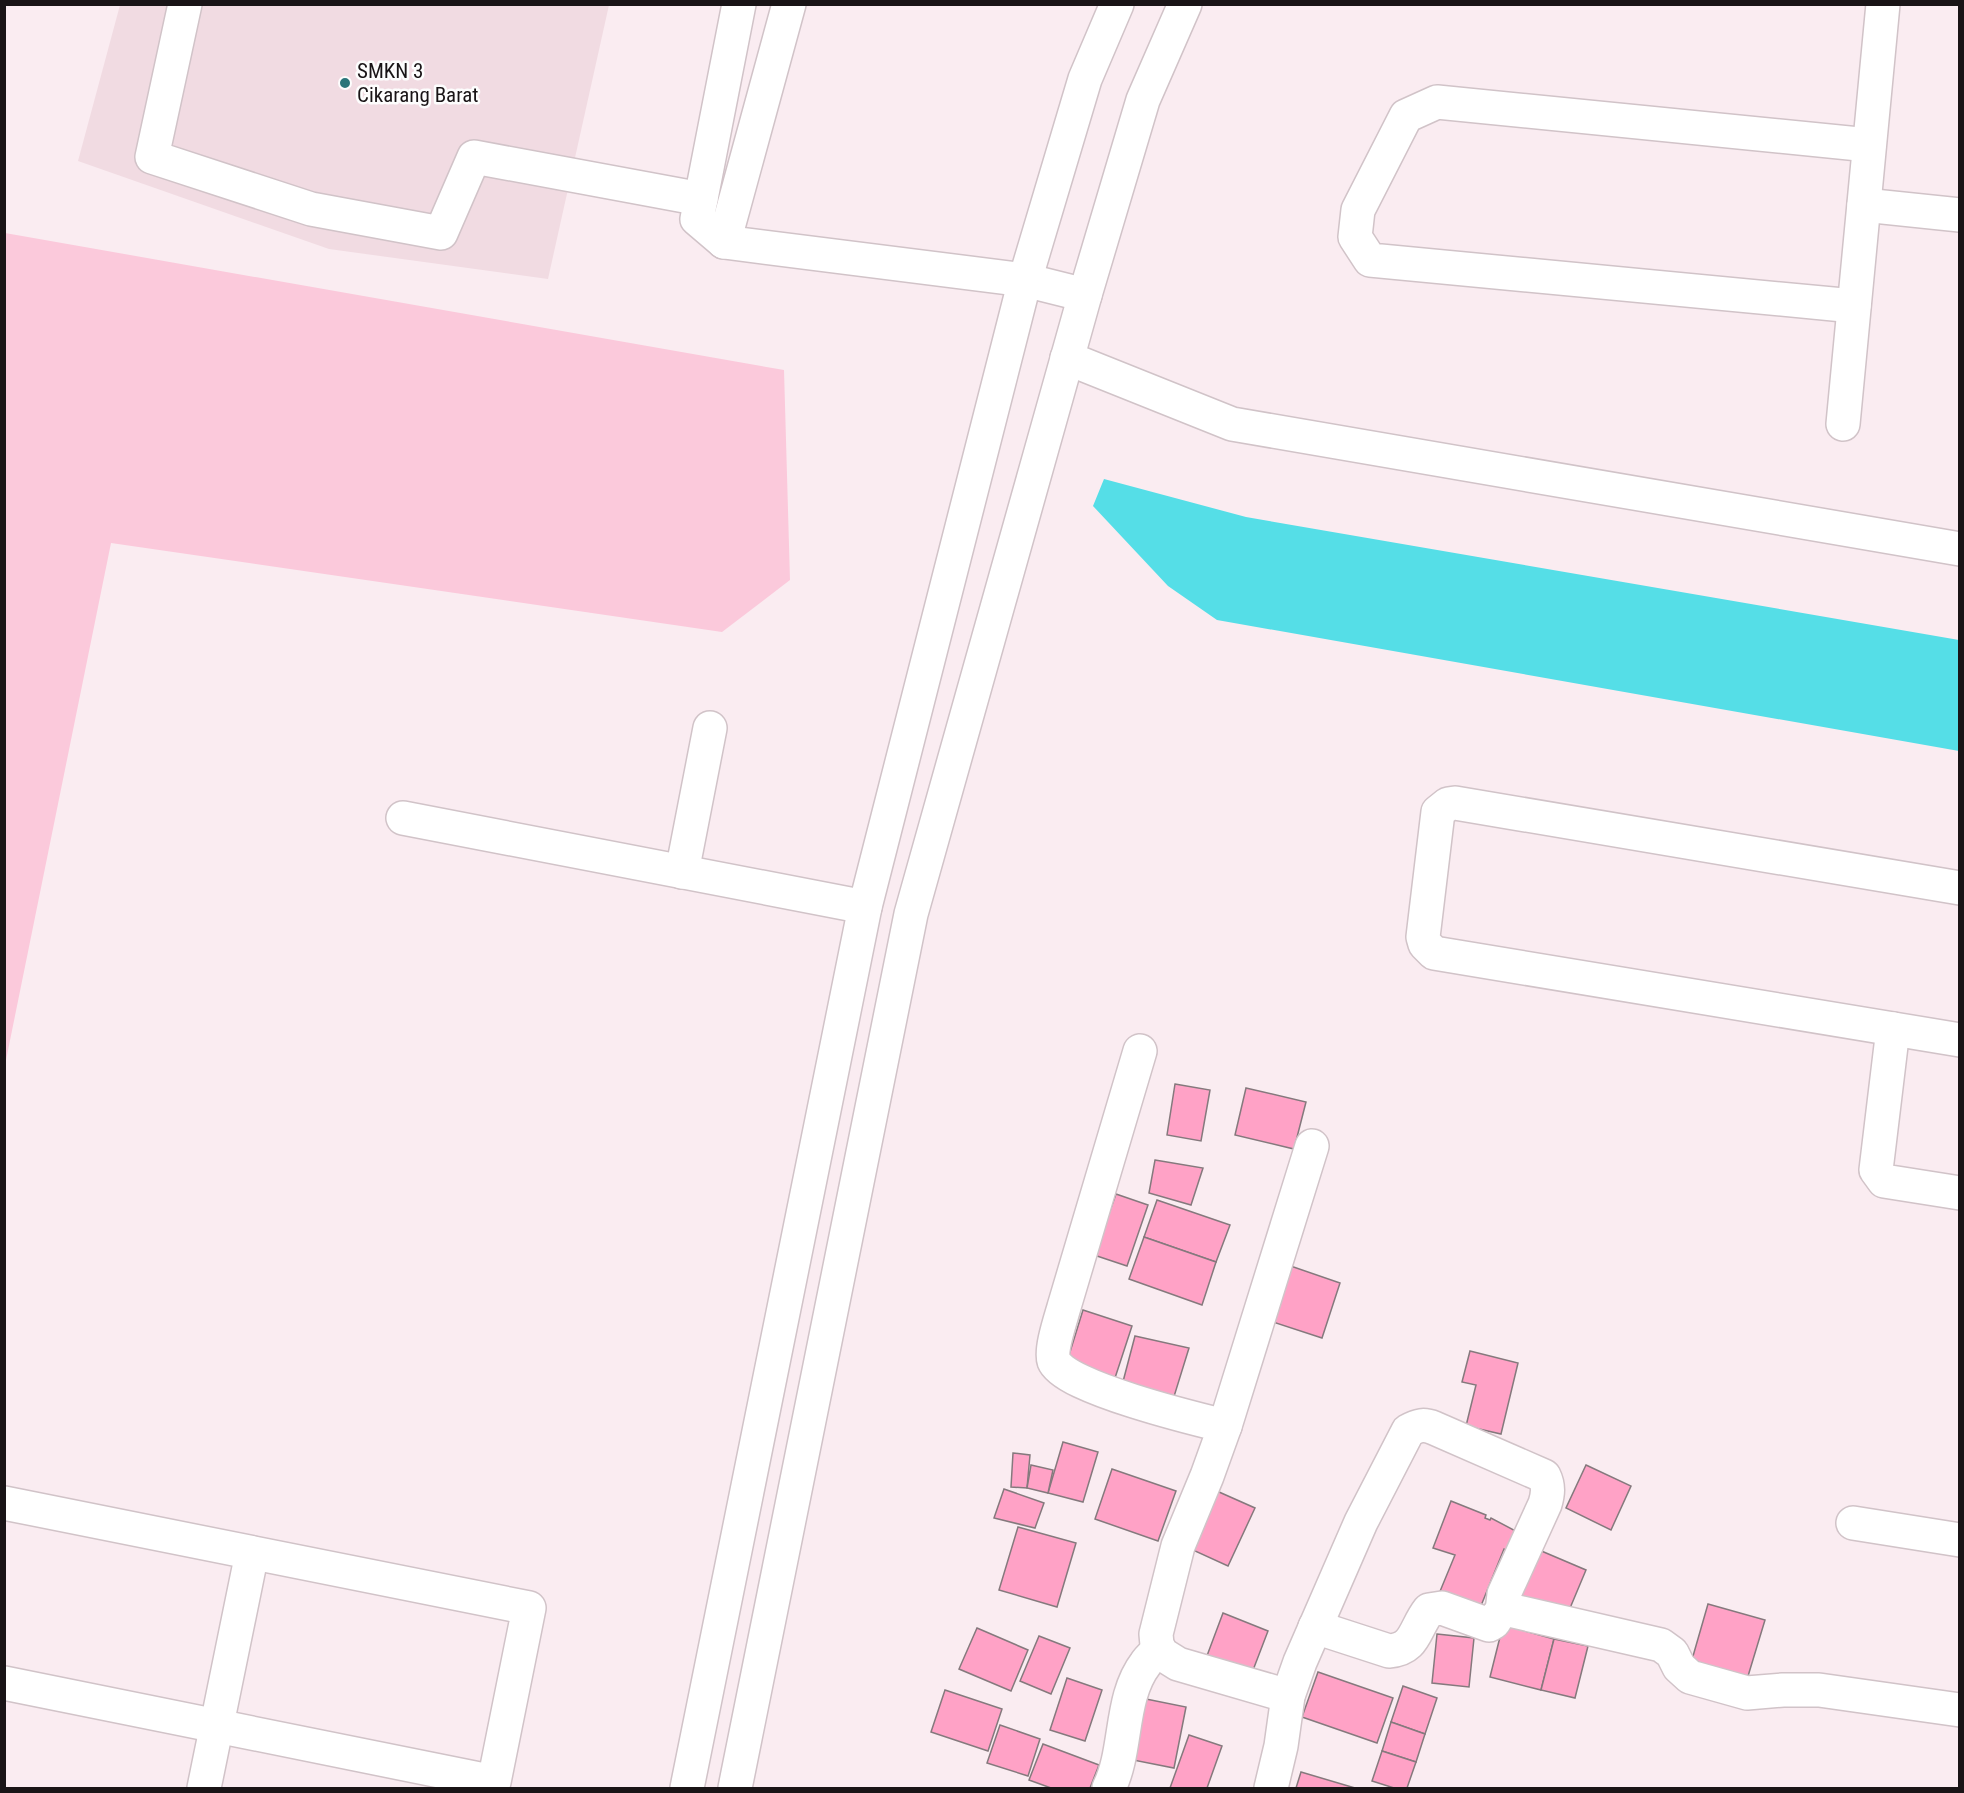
<svg xmlns="http://www.w3.org/2000/svg" width="1964" height="1793" viewBox="0 0 1964 1793" font-family="'Roboto Condensed',sans-serif">
	<style>
		.built { fill: #f1dbe2 }
		.green { fill: #fbc9db }
		.water { fill: #55dee7 }
		.building { fill: #ffa2c6; stroke: #85797d; stroke-width: 1.5 }
		.lines { fill: none; stroke-linecap: round; stroke-linejoin: round }
		.minor-casing { stroke: #d1c3c8; stroke-width: 36 }
		.minor { stroke: #fff; stroke-width: 33 }
		.poi-dot { fill: #2b757a; stroke: #fdfdfd; stroke-width: 2 }
		.labels { text-anchor: middle; stroke-width: 5; stroke-linejoin: round; paint-order: stroke }
		.poi-label { font-size: 21px; fill: #191416; stroke: #fdfdfd; text-anchor: start }
	</style>
	<rect width="100%" height="100%" fill="#faecf1"/>
	<!-- built -->
	<polygon class="built" points="120,5 609,5 548,279 329,249 78,161"/>
	<!-- green -->
	<polygon class="green" points="5,233 784,370 790,580 722,632 111,543 5,1065"/>
	<!-- water -->
	<polygon class="water" points="1104,479 1246,517 1959,640 1959,751 1217,620 1168,586 1093,506"/>
	<!-- building -->
	<g class="building">
		<polygon points="1175,1084 1210,1090 1201,1141 1167,1135"/>
		<polygon points="1246,1088 1306,1102 1294,1149 1235,1135"/>
		<polygon points="1155,1160 1203,1168 1191,1205 1149,1193"/>
		<polygon points="1116,1194 1148,1205 1127,1266 1094,1255"/>
		<polygon points="1157,1200 1230,1225 1216,1262 1144,1237"/>
		<polygon points="1144,1237 1216,1262 1202,1305 1129,1279"/>
		<polygon points="1279,1262 1340,1283 1322,1338 1261,1318"/>
		<polygon points="1083,1310 1132,1326 1113,1384 1065,1368"/>
		<polygon points="1135,1336 1189,1348 1172,1403 1120,1393"/>
		<polygon points="1470,1351 1518,1363 1501,1434 1466,1426 1476,1385 1462,1382"/>
		<polygon points="1063,1442 1098,1452 1083,1502 1048,1493"/>
		<polygon points="1013,1453 1030,1455 1027,1488 1011,1487"/>
		<polygon points="1031,1465 1053,1470 1048,1493 1027,1488"/>
		<polygon points="1586,1465 1631,1486 1611,1530 1566,1508"/>
		<polygon points="1112,1469 1176,1491 1158,1541 1095,1519"/>
		<polygon points="1210,1488 1255,1508 1228,1566 1184,1546"/>
		<polygon points="1004,1489 1044,1503 1035,1528 994,1518"/>
		<polygon points="1451,1501 1486,1515 1485,1518 1490,1520 1491,1518 1525,1536 1515,1555 1504,1549 1476,1618 1436,1601 1455,1555 1433,1548"/>
		<polygon points="1018,1527 1076,1543 1057,1607 999,1590"/>
		<polygon points="1532,1547 1586,1570 1565,1620 1511,1598"/>
		<polygon points="1708,1604 1765,1620 1745,1686 1689,1670"/>
		<polygon points="1223,1613 1268,1631 1250,1678 1205,1661"/>
		<polygon points="1503,1625 1554,1639 1541,1690 1490,1677"/>
		<polygon points="977,1628 1028,1650 1011,1691 959,1669"/>
		<polygon points="1437,1634 1474,1638 1469,1687 1432,1683"/>
		<polygon points="1039,1636 1070,1648 1051,1694 1020,1681"/>
		<polygon points="1554,1639 1588,1646 1575,1698 1541,1690"/>
		<polygon points="1318,1672 1393,1698 1377,1743 1302,1717"/>
		<polygon points="1067,1678 1102,1690 1085,1741 1050,1730"/>
		<polygon points="1403,1686 1437,1698 1425,1734 1391,1722"/>
		<polygon points="945,1690 1002,1709 988,1751 931,1732"/>
		<polygon points="1146,1699 1186,1707 1174,1768 1133,1760"/>
		<polygon points="1391,1722 1425,1734 1416,1762 1382,1751"/>
		<polygon points="1000,1725 1040,1739 1028,1776 987,1763"/>
		<polygon points="1189,1735 1222,1746 1207,1788 1170,1788"/>
		<polygon points="1043,1744 1099,1765 1090,1788 1051,1788 1029,1780"/>
		<polygon points="1382,1751 1416,1762 1407,1788 1394,1788 1372,1781"/>
		<polygon points="1301,1772 1355,1788 1296,1788"/>
	</g>
	<g class="lines">
		<defs>
			<g id="minor">
				<polyline points="185,4 152,157 311,209 441,233 474,157 701,199"/>
				<polyline points="739,4 697,219 724,242 1025,280 1085,295"/>
				<polyline points="1864,205 1960,215"/>
				<polyline points="724,242 789,4"/>
				<polyline points="1854,306 1370,260 1355,237 1358,210 1406,116 1437,102 1869,145"/>
				<polyline points="1067,358 1232,424 1960,549"/>
				<polyline points="1843,424 1883,4"/>
				<polyline points="403,818 865,907"/>
				<polyline points="682,872 710,728"/>
				<polyline points="1960,888 1455,803 1448,804 1438,812 1423,937 1425,944 1434,953 1960,1040"/>
				<polyline points="1893,1029 1876,1170 1884,1181 1960,1193"/>
				<path d="M1140 1051 1064 1307C1061 1318 1050 1350 1054 1361 1064 1387 1196 1419 1225 1426L1207 1476 1178 1546 1156 1634 1157 1645 1162 1654 1178 1664 1288 1696"/>
				<polyline points="1225,1426 1312,1146"/>
				<polyline points="4,1503 529,1608 494,1782 4,1683"/>
				<polyline points="1853,1523 1960,1540"/>
				<path d="M1315 1627 1389 1651C1416 1649 1414 1629 1429 1610L1442 1608 1489 1625 1494 1622 1499 1614 1509 1610 1661 1645 1672 1653 1679 1667 1690 1677 1747 1693 1783 1690H1819L1960 1710"/>
				<polyline points="204,1788 252,1553"/>
				<polyline points="687,1788 865,907 1025,280 1085,79 1117,4"/>
				<polyline points="735,1788 911,914 1085,295 1143,100 1185,4"/>
				<path d="M1109 1788C1128 1750 1119 1698 1146 1663 1149 1658 1155 1654 1159 1649"/>
				<path d="M1271 1788 1281 1746 1288 1696 1300 1662 1361 1522 1408 1431C1418 1425 1424 1424 1434 1428L1544 1476C1549 1486 1548 1494 1545 1504L1504 1594 1502 1612"/>
			</g>
		</defs>
		<!-- minor casing -->
		<use href="#minor" class="minor-casing"/>
		<!-- minor -->
		<use href="#minor" class="minor"/>
	</g>
	<!-- markers -->
	<circle class="poi-dot" cx="345" cy="83" r="6"/>
	<g class="labels">
		<!-- poi labels -->
		<g class="poi-label">
			<text x="357" y="78">SMKN 3<tspan x="357" dy="24">Cikarang Barat</tspan></text>
		</g>
	</g>
	<!-- border -->
	<rect width="1964" height="1793" fill="none" stroke="#191416" stroke-width="12"/>
</svg>
